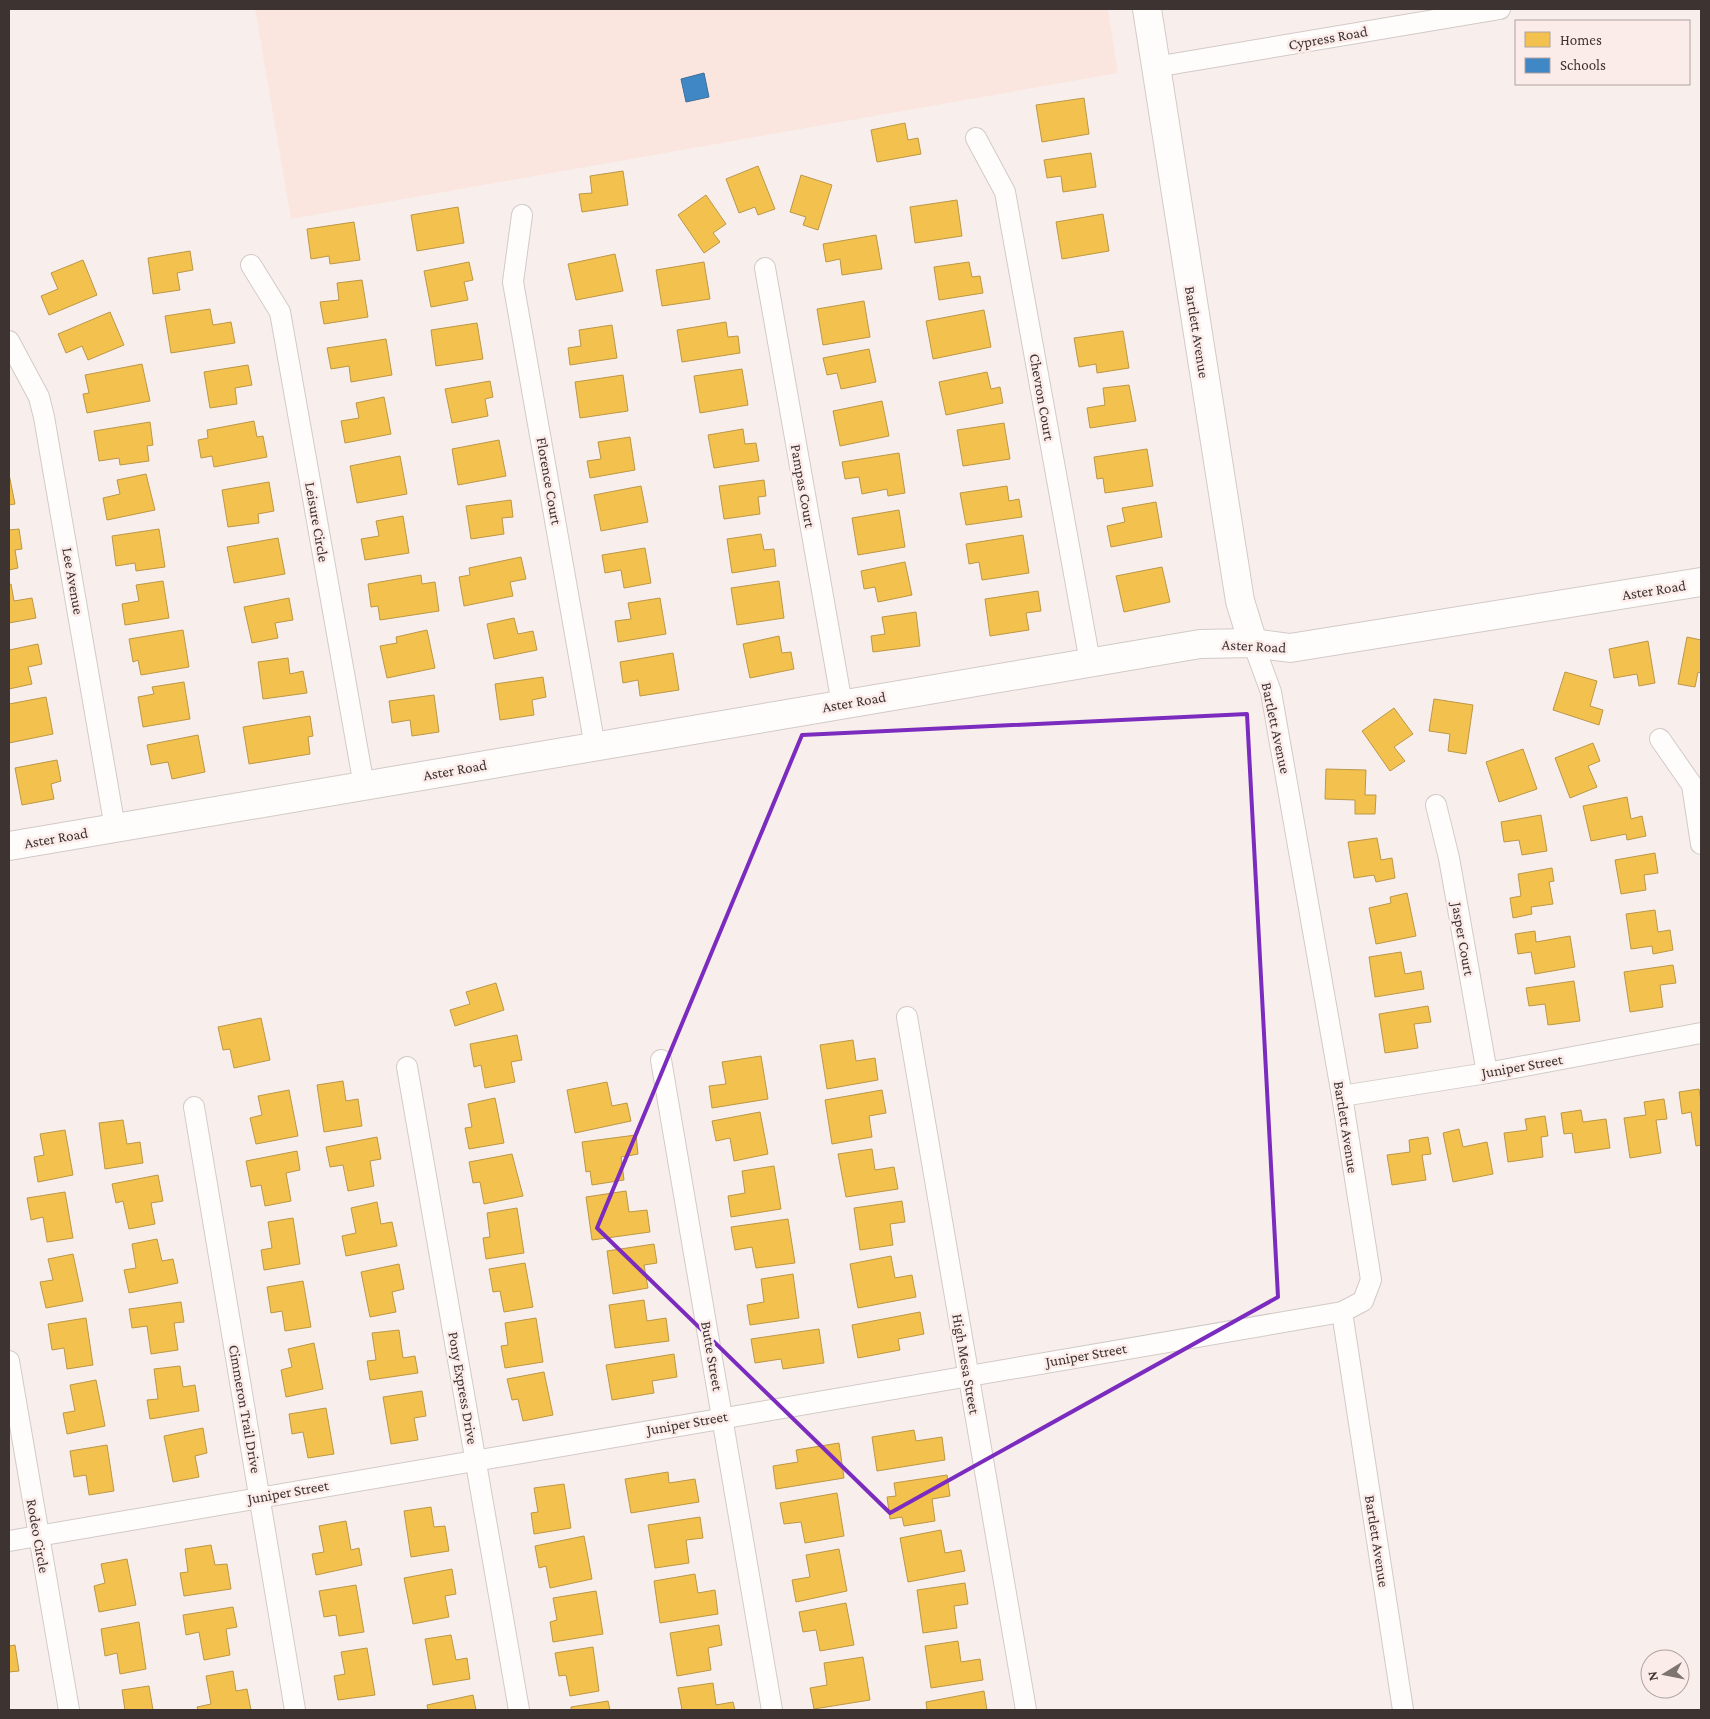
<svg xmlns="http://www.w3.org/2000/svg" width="1710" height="1719" viewBox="0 0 1710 1719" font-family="'Crimson Pro',serif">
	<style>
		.built { fill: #fbe5df }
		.homes { fill: #f2c14e; stroke: #bc9746 }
		.schools { fill: #3f88c5; stroke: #3e6f99 }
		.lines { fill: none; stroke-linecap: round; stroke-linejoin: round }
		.street-casing { stroke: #d2cac7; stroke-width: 22 }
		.secondary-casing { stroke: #d2cac7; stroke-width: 30 }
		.street { stroke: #fefdfc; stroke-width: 20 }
		.secondary { stroke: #fefdfc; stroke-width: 28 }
		.marked { fill: none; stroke: #7b2cbf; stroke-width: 4; stroke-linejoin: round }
		.labels { text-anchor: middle; stroke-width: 5; stroke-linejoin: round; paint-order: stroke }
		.street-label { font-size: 15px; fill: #3d3432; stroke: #fcece9 }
	</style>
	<rect width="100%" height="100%" fill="#f8efed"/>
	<!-- built -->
	<polygon class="built" points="255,9 1108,9 1118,73 291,219"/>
	<!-- homes -->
	<g class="homes">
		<polygon points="1084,98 1089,134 1042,142 1036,105"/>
		<polygon points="905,123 908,140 918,138 921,154 877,162 871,130"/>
		<polygon points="1091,153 1096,187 1063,192 1061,176 1047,178 1044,160"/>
		<polygon points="758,166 775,209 758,215 755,207 739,213 726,179"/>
		<polygon points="623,171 628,205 582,212 579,194 592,193 590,176"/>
		<polygon points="801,175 832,185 818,230 803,225 806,217 790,212"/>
		<polygon points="706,195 726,224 713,233 720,242 704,253 678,215"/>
		<polygon points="957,200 962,236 915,243 910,207"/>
		<polygon points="458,207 464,243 417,251 411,215"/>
		<polygon points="1103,214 1109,251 1062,259 1056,222"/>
		<polygon points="354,222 360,260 330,264 329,256 311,259 307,229"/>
		<polygon points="876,235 882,269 842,275 840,259 826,262 823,244"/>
		<polygon points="190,251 193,270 177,273 180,290 153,294 148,258"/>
		<polygon points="615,254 623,291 576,300 568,264"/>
		<polygon points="83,260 97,295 49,315 41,296 58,289 51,273"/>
		<polygon points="469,262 473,280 464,282 468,300 431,307 424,271"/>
		<polygon points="704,262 710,299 662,306 656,270"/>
		<polygon points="969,262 972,277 980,276 983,293 939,300 934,267"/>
		<polygon points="362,280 368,317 324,324 320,302 339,300 337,283"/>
		<polygon points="864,301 870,337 823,345 817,309"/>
		<polygon points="210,309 213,325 231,322 235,343 171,353 165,316"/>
		<polygon points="984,310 991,347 933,359 926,321"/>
		<polygon points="110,312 124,345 88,360 82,346 66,353 58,334"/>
		<polygon points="726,322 728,337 738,336 740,353 682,362 677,330"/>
		<polygon points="477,323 483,359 436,366 431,330"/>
		<polygon points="612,325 617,358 570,365 568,348 581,346 579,330"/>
		<polygon points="1123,331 1129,368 1097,373 1096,364 1079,367 1074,338"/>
		<polygon points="386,339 392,375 351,382 349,366 331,369 327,348"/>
		<polygon points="869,349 876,382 841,389 837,373 827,375 823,358"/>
		<polygon points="142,364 150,401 87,413 83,394 89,393 85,375"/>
		<polygon points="248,365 252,385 235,388 237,404 210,408 204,372"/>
		<polygon points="742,369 748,405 700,413 694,376"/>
		<polygon points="987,372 991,389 1000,387 1003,403 946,415 939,382"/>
		<polygon points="623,375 628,411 580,418 575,382"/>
		<polygon points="490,381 493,397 485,399 488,416 452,423 445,389"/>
		<polygon points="1129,385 1136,421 1090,428 1087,408 1105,405 1103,388"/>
		<polygon points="384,397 391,434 345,443 341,421 359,418 356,403"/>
		<polygon points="882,401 889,436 840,446 833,411"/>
		<polygon points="254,421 257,437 263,436 267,457 214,467 212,456 201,458 198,440 208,438 207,430"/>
		<polygon points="150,422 153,445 147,446 149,461 120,465 119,458 99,461 94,431"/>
		<polygon points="1004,423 1010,459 963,466 957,430"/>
		<polygon points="743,429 745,444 756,443 759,461 714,468 708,435"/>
		<polygon points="630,437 635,470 590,478 587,461 601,459 598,442"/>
		<polygon points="499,440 506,476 458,485 452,449"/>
		<polygon points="1147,449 1153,486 1105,493 1103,478 1097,479 1094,457"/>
		<polygon points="899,453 905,493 888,496 887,489 862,494 859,477 845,479 842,462"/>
		<polygon points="400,456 407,494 357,503 350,466"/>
		<polygon points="9,474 15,504 9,505"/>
		<polygon points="146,474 155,510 107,520 103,498 120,494 117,480"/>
		<polygon points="764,480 766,496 758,497 760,514 724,519 719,486"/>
		<polygon points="269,482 274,511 258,514 259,523 228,527 222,490"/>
		<polygon points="641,486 648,522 601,531 594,495"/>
		<polygon points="1007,486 1009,501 1019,499 1022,517 966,525 960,493"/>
		<polygon points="511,500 513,517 502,518 504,534 471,539 466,506"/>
		<polygon points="1156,502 1162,537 1111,547 1107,526 1125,522 1122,508"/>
		<polygon points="899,510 905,547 858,555 852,518"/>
		<polygon points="403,516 409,553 365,560 361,539 379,536 376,521"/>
		<polygon points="19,529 22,549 15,550 18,568 9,570 9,530"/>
		<polygon points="159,529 165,567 136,571 135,563 116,566 112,536"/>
		<polygon points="761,534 764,550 774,549 776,566 732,573 727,539"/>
		<polygon points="1023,535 1029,573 982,580 979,562 969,564 966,544"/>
		<polygon points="278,538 285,574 234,583 227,547"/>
		<polygon points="645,548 651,583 624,588 621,570 605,573 602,555"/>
		<polygon points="521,557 526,579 510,582 513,596 464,606 459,577 470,575 469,568"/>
		<polygon points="905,562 912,595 878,602 875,587 864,589 861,571"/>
		<polygon points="1162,567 1170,602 1124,612 1116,576"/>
		<polygon points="421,575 422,584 435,582 439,611 380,620 378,606 371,607 368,584"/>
		<polygon points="163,581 169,618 125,625 122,604 139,601 136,585"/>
		<polygon points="779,581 784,618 737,625 731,588"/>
		<polygon points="11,584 14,601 32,598 36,618 9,623 9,585"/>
		<polygon points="1038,591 1041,611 1026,613 1029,630 990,636 985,599"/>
		<polygon points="289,598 293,620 275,623 278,638 252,643 244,607"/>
		<polygon points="660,598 666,634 618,642 615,621 631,619 628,603"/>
		<polygon points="916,612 920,646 873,652 871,636 885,634 882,617"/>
		<polygon points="514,618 518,634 533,631 537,650 494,659 487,624"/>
		<polygon points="183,630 189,667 141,675 138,660 133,662 129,639"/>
		<polygon points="427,630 435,668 387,678 380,646 397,643 396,637"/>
		<polygon points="779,636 782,653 791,652 794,669 750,678 743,644"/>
		<polygon points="1687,637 1701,640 1701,673 1698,672 1695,687 1678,684"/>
		<polygon points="1648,641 1655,683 1639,686 1637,674 1614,678 1609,649"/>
		<polygon points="38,644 42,664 28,667 32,684 9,689 9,650"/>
		<polygon points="673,653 679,690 640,696 638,680 623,683 620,662"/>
		<polygon points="288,658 290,674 303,671 307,693 263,699 258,662"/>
		<polygon points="1565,672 1597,681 1590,706 1603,710 1599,725 1553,710"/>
		<polygon points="543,677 546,697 532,700 534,715 500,720 495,684"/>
		<polygon points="184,682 190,719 143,727 138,697 154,694 152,687"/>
		<polygon points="434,695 439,732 412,736 410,720 392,723 389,701"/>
		<polygon points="46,697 53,734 9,743 9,704"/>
		<polygon points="1434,699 1473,705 1466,754 1448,751 1450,734 1429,731"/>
		<polygon points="1394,708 1413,734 1394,747 1405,761 1390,771 1362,731"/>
		<polygon points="310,716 313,736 308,737 310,754 249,764 243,727"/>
		<polygon points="198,735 205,772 172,779 168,762 151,765 147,745"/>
		<polygon points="1593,743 1600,761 1588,766 1597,787 1570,798 1555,758"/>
		<polygon points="1523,749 1537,789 1499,802 1486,762"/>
		<polygon points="57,760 61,781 51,784 54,799 22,805 15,768"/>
		<polygon points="1326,769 1366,770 1365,795 1376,795 1375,814 1355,814 1355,800 1325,799"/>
		<polygon points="1627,797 1631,819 1642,816 1646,836 1627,840 1626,834 1591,841 1583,806"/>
		<polygon points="1541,815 1547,851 1522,855 1519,840 1504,842 1501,822"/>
		<polygon points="1377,838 1381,860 1392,858 1395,878 1376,882 1374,875 1354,878 1348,842"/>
		<polygon points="1655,853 1658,873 1644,875 1646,890 1621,894 1615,860"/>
		<polygon points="1552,868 1554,881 1549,882 1553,904 1531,907 1532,914 1513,918 1510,898 1521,896 1518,874"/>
		<polygon points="1407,893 1416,936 1376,944 1369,908 1391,903 1390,897"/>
		<polygon points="1655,910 1658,932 1670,930 1673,950 1653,954 1652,946 1631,949 1626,914"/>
		<polygon points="1535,931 1536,942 1570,936 1575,967 1535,974 1531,952 1518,954 1515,934"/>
		<polygon points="1401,952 1405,974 1421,971 1424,989 1375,997 1369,957"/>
		<polygon points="1673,965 1676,983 1660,985 1663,1007 1630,1012 1624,972"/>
		<polygon points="1574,981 1580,1021 1548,1025 1545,1004 1529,1006 1526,988"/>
		<polygon points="496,983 504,1010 455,1026 450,1010 470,1004 466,992"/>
		<polygon points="1428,1006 1431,1022 1414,1024 1418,1048 1385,1053 1379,1014"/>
		<polygon points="261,1018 270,1060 234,1068 230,1049 223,1050 218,1027"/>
		<polygon points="517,1035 522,1060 511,1062 515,1082 485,1088 481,1065 474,1067 470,1044"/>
		<polygon points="853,1040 856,1061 875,1058 878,1080 827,1089 820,1045"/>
		<polygon points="761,1056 768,1099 712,1108 709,1086 726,1084 722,1062"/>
		<polygon points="343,1081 346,1101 358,1099 362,1126 324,1132 317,1085"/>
		<polygon points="607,1082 612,1106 627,1103 631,1121 575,1133 567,1090"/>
		<polygon points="1699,1089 1701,1101 1701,1145 1696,1146 1691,1112 1682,1114 1679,1092"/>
		<polygon points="289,1090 298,1136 256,1144 250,1118 262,1115 258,1096"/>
		<polygon points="882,1090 886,1113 869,1116 872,1137 832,1144 825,1100"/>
		<polygon points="495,1098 504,1143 469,1149 465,1128 472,1127 468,1104"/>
		<polygon points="1664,1099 1667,1119 1656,1120 1661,1153 1630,1158 1624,1118 1646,1115 1644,1102"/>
		<polygon points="1581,1110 1583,1122 1606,1119 1610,1148 1575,1153 1572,1133 1564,1134 1561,1113"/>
		<polygon points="760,1112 768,1154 734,1161 730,1138 716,1141 712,1121"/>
		<polygon points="1545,1116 1548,1136 1541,1137 1543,1157 1508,1162 1504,1133 1527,1130 1525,1119"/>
		<polygon points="123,1120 127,1144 140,1142 143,1163 105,1169 99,1123"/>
		<polygon points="1459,1129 1463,1147 1487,1142 1493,1174 1453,1182 1443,1133"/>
		<polygon points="65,1130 73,1175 38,1182 34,1157 44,1155 40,1134"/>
		<polygon points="636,1135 638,1154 621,1157 624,1180 592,1185 590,1171 586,1172 582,1142"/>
		<polygon points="377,1137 381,1159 370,1161 374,1186 348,1191 343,1165 330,1167 326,1147"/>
		<polygon points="1428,1137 1431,1154 1422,1155 1426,1180 1392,1185 1387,1155 1410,1152 1409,1140"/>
		<polygon points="872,1149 875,1170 894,1167 898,1189 846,1197 838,1154"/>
		<polygon points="297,1151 300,1170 286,1173 291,1201 265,1206 261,1185 251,1187 246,1161"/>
		<polygon points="512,1154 523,1196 484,1204 480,1182 473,1183 469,1162"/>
		<polygon points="774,1166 781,1209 731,1217 728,1196 745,1193 742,1171"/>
		<polygon points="158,1175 163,1201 151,1203 155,1224 129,1229 123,1201 116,1203 112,1184"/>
		<polygon points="626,1191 629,1212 647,1210 650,1232 592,1240 586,1197"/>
		<polygon points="65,1192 73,1238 47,1242 43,1217 31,1220 27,1198"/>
		<polygon points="902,1201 905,1222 890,1224 893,1245 860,1250 854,1208"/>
		<polygon points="377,1202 381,1224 392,1222 397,1246 346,1256 342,1236 356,1233 351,1208"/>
		<polygon points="517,1208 524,1253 486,1259 483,1238 490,1237 487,1213"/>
		<polygon points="293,1218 300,1264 264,1270 261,1250 272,1248 268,1222"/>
		<polygon points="788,1219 795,1263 756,1268 752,1247 735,1250 731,1227"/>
		<polygon points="157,1239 162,1261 173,1259 178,1283 129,1293 124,1270 136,1268 132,1244"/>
		<polygon points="654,1244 657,1263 644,1265 648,1288 613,1294 607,1251"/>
		<polygon points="73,1254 83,1301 46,1308 40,1282 53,1280 48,1259"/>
		<polygon points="891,1256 895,1278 912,1275 916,1297 858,1308 850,1264"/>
		<polygon points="525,1263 533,1307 504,1312 500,1291 493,1292 489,1269"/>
		<polygon points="399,1264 404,1289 392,1292 396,1312 370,1317 361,1272"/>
		<polygon points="793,1274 799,1318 750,1325 747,1305 764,1302 761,1279"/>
		<polygon points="303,1281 311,1327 285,1331 282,1311 271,1313 267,1287"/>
		<polygon points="644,1300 647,1321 666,1318 669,1341 615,1348 609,1305"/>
		<polygon points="181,1302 184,1322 174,1323 178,1350 151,1354 147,1326 132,1328 129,1309"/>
		<polygon points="920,1312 924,1334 898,1339 900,1350 858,1358 852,1325"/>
		<polygon points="86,1318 93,1365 67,1369 64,1348 52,1350 48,1324"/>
		<polygon points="536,1318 543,1362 505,1368 501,1346 508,1345 505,1323"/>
		<polygon points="819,1329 824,1363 783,1369 781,1359 755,1363 751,1339"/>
		<polygon points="399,1330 403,1358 415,1356 418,1373 370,1380 367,1361 376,1360 372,1333"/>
		<polygon points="314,1343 323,1389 286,1397 281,1370 292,1367 288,1349"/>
		<polygon points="674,1354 677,1377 652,1381 654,1393 612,1400 606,1365"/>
		<polygon points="180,1366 183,1387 195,1385 199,1411 150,1419 147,1400 158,1399 154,1369"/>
		<polygon points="544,1372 553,1415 523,1421 518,1399 512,1400 507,1379"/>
		<polygon points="96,1380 105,1426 67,1434 63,1413 75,1411 70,1385"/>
		<polygon points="422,1391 426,1416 414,1418 418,1440 391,1444 383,1397"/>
		<polygon points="326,1408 334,1454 308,1458 303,1432 292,1434 289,1414"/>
		<polygon points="203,1428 207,1453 195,1456 199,1477 173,1482 164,1436"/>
		<polygon points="914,1430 916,1441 942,1437 945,1460 877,1471 872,1437"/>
		<polygon points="839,1443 844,1478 776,1489 773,1466 798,1462 796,1450"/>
		<polygon points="107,1445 114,1491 89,1495 86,1475 74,1477 70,1451"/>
		<polygon points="668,1472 669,1483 695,1479 699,1502 631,1513 625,1479"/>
		<polygon points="947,1475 950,1496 932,1499 935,1521 904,1526 902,1517 890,1519 887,1497 896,1496 894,1483"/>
		<polygon points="564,1484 571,1528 534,1534 531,1513 538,1512 534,1488"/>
		<polygon points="837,1493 844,1536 805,1543 801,1522 784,1524 780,1503"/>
		<polygon points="431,1507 434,1527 445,1526 449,1551 411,1557 404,1511"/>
		<polygon points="700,1517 703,1538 686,1540 689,1563 655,1568 648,1525"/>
		<polygon points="346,1521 351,1550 359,1548 362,1565 316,1575 312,1554 324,1552 319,1526"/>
		<polygon points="941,1530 945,1553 961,1550 965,1571 908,1582 900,1538"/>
		<polygon points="584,1536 592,1579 550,1588 546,1566 539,1568 535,1546"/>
		<polygon points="211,1545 215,1565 227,1564 231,1589 184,1596 180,1573 188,1572 185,1549"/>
		<polygon points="839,1549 847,1591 796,1602 792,1580 810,1577 806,1555"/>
		<polygon points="127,1559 136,1605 99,1612 94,1586 105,1583 101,1564"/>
		<polygon points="452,1569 456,1594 445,1596 449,1617 413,1624 404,1578"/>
		<polygon points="695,1574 698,1593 715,1590 718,1614 660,1623 654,1581"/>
		<polygon points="965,1583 968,1604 954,1606 957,1628 923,1633 917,1590"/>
		<polygon points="356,1585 364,1632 339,1636 336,1615 324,1617 319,1591"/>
		<polygon points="596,1591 603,1634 553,1642 550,1622 557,1620 553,1598"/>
		<polygon points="846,1603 854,1645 820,1651 816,1630 803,1632 799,1612"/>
		<polygon points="233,1607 237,1627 226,1629 230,1655 204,1660 199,1632 186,1635 183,1615"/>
		<polygon points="139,1622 146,1669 120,1674 117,1653 105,1656 101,1629"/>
		<polygon points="719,1625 722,1645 708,1648 711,1670 677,1676 670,1633"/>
		<polygon points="451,1635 456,1660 467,1658 470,1679 433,1685 425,1639"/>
		<polygon points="958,1641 961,1662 980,1659 983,1680 931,1688 925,1646"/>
		<polygon points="15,1645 19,1671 9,1672 9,1646"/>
		<polygon points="593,1647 599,1691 570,1696 566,1675 559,1676 555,1653"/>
		<polygon points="367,1648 375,1695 338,1700 334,1676 345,1674 341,1652"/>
		<polygon points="863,1657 870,1700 814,1709 810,1688 827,1685 824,1663"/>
		<polygon points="233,1671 236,1691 247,1689 251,1710 198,1710 197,1707 211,1704 206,1676"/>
		<polygon points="713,1683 716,1705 733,1702 735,1710 682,1710 678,1688"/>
		<polygon points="149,1686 153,1710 125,1710 122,1690"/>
		<polygon points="984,1691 987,1710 927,1710 926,1702"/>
		<polygon points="473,1695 476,1710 428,1710 427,1705"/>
		<polygon points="608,1701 610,1710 571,1710 571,1707"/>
	</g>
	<!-- schools -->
	<polygon class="schools" points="704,73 709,97 686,102 681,79"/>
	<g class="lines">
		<defs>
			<g id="street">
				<polyline points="1155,67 1500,9"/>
				<polyline points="976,138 1005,192 1090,662"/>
				<polyline points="522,215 513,282 595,747"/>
				<polyline points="251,265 280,312 364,786"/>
				<polyline points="765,268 842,704"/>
				<polyline points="9,341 39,397 44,417 115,828"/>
				<polyline points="1660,739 1692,785 1701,844"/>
				<polyline points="1436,805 1449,858 1487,1073"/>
				<polyline points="907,1017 1026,1710"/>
				<polyline points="661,1060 772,1710"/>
				<polyline points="407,1067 519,1710"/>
				<polyline points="1342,1096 1487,1073 1701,1033"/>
				<polyline points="194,1107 295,1710"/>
				<polyline points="1342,1312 1403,1710"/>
				<polyline points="9,1361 69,1710"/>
				<polyline points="9,1541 1342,1312 1363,1301 1371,1280 1342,1096 1271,692 1253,643"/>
			</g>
			<g id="secondary">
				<polyline points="1147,9 1240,601 1253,643"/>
				<polyline points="9,846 1200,644 1253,643 1290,648 1701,582"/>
			</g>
		</defs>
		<!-- street casing -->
		<use href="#street" class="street-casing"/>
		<!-- secondary casing -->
		<use href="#secondary" class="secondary-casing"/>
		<!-- street -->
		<use href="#street" class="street"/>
		<!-- secondary -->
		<use href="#secondary" class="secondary"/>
	</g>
	<!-- marked area -->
	<path class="marked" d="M1247 714 1278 1297 890 1513 597 1228 802 735Z"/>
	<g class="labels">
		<!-- street labels -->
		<g class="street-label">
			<text transform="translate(1328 38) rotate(-10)" y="5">Cypress Road</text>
			<text transform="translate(1197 332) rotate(81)" y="5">Bartlett Avenue</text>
			<text transform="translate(1042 397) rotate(80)" y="5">Chevron Court</text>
			<text transform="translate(549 481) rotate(80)" y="5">Florence Court</text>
			<text transform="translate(803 486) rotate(80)" y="5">Pampas Court</text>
			<text transform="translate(317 522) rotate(80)" y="5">Leisure Circle</text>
			<text transform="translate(73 581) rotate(80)" y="5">Lee Avenue</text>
			<text transform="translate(1654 590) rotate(-9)" y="5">Aster Road</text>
			<text transform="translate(1254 646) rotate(3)" y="5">Aster Road</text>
			<text transform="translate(854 702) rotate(-10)" y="5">Aster Road</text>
			<text transform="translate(1276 728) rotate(78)" y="5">Bartlett Avenue</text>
			<text transform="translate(455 770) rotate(-10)" y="5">Aster Road</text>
			<text transform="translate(56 838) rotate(-10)" y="5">Aster Road</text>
			<text transform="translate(1463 939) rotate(80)" y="5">Jasper Court</text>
			<text transform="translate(1522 1066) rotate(-10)" y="5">Juniper Street</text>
			<text transform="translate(1346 1127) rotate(81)" y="5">Bartlett Avenue</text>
			<text transform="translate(1086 1355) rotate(-10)" y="5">Juniper Street</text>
			<text transform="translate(712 1356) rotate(80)" y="5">Butte Street</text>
			<text transform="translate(966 1364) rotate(80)" y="5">High Mesa Street</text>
			<text transform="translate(463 1388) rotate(80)" y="5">Pony Express Drive</text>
			<text transform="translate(245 1409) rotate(80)" y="5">Cimmeron Trail Drive</text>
			<text transform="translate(687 1423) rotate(-10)" y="5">Juniper Street</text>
			<text transform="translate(288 1492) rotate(-10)" y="5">Juniper Street</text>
			<text transform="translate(38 1536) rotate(80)" y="5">Rodeo Circle</text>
			<text transform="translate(1377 1541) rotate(81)" y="5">Bartlett Avenue</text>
		</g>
	</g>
	<!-- border -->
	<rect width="1710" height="1719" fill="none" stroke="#3d3432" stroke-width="20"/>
	<!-- legend -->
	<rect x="1515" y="20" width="175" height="65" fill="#fcece9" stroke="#b0a2a0"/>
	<rect x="1525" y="32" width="25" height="15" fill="#f2c14e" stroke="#b0a2a0"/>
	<text x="1560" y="45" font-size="15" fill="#3d3432">Homes</text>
	<rect x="1525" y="58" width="25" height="15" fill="#3f88c5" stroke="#b0a2a0"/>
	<text x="1560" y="70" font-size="15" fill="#3d3432">Schools</text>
	<!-- north arrow -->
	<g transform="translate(1665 1674) rotate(260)"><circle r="24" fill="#fcece9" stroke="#b0a2a0"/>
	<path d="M0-4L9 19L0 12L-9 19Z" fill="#7e7573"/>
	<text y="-8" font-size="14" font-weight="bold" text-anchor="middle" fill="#3d3432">N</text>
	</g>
</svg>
